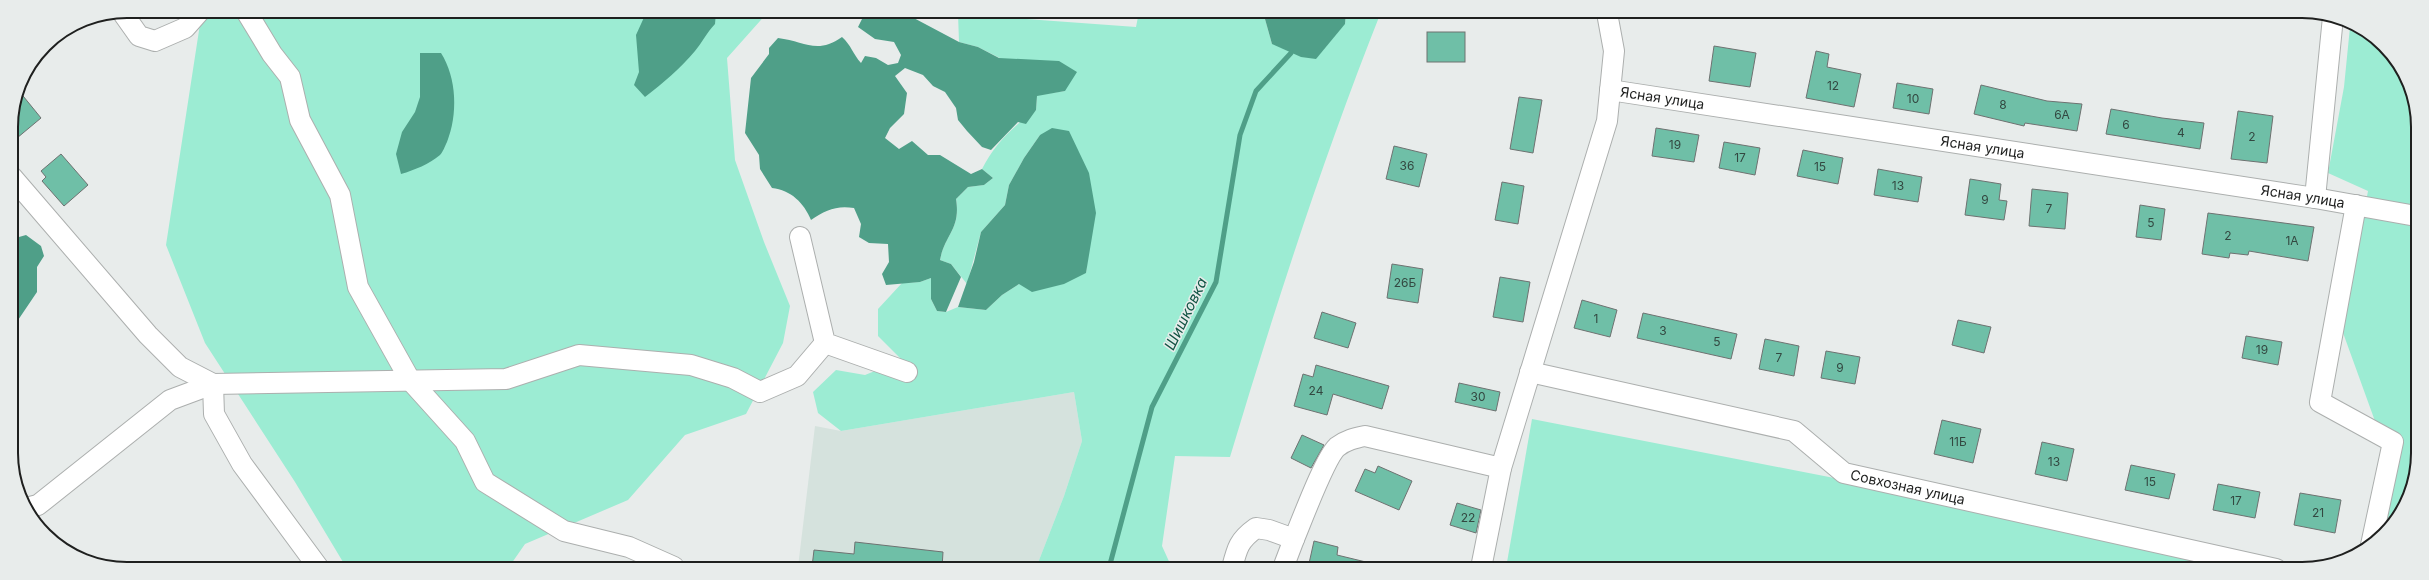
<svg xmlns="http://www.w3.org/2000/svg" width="2429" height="580" viewBox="0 0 2429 580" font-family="Inter,sans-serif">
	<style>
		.built { fill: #d5e2dd }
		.green { fill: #9cecd3 }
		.water { fill: #4f9f88 }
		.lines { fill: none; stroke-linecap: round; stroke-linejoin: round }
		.stream { stroke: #4f9f88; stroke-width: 5 }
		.building { fill: #6fbfa7; stroke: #6e7271 }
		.minor-casing { stroke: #acafae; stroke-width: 22 }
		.minor { stroke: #fff; stroke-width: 20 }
		.labels { text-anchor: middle; stroke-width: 3; stroke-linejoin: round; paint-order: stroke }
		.number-label { font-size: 12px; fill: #334841 }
		.street-label { font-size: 14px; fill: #1f201f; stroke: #e8eceb }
		.water-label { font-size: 15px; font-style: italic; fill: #135545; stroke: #e8eceb }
		.rim { fill: none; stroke: #1f201f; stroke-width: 2 }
	</style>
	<rect width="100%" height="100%" fill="#e8eceb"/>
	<!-- built -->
	<polygon class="built" points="1074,392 1082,441 1064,496 1036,568 798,567 815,426 841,431"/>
	<!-- green -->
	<g class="green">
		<polygon points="202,11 768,12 727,58 735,160 764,242 790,306 783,343 746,414 685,435 628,500 525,544 509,567 346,567 295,482 205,343 166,245"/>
		<path d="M952 12H958V14L1136 27 1139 12H1263L1272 44 1345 24 1346 12H1381C1323 158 1275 307 1230 457L1175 456 1162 546 1172 568H1036L1064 496 1082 441 1074 392 841 431 818 413 813 392 836 370 865 375 902 360 878 336V309L902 283 920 282 931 278V299L937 311 946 312 958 307 986 310 1002 295 1019 284 1086 273 1089 246 1040 135 1024 158 1009 185 1005 205 981 232 967 284 951 264 940 260C945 234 961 229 956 199L968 187 984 185 993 178 982 169C994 145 1013 126 1036 110L1037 95 1065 91 978 47 959 42 958 14Z"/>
		<path d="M2350 27 2384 45 2416 104V476C2402 512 2394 531 2360 552L2384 446 2342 330 2368 191 2328 173 2344 87Z"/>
		<polygon points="1532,419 2300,569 1506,568"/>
	</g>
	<!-- water -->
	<g class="water">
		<path d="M651 12H716L715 24C707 32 702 43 695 51 680 69 663 83 645 97L634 85 639 72 636 35 646 13Z"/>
		<polygon points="1263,12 1346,12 1345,24 1316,59 1301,57 1272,44"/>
		<path d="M865 13 910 16 959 42 978 47 999 58 1059 61 1077 72 1065 91 1037 96 1036 110 1026 124 1018 122 991 150 982 147 967 131 958 120 956 108 945 92 933 86 923 75 905 68 895 76 907 93 904 114 890 128 885 138 899 149 912 141 928 155H940L971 174 982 169 993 178 984 185 968 187 956 199C961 229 945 234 940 260L951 264 961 277 946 312 937 311 931 299V278L920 282 886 285 882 274 889 262 888 244 869 243 859 237 861 224 854 208C837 205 825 210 811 220 804 203 791 190 772 188L760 169 759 155 745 133 751 78 769 54V48L778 38C804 41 817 55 842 37 851 45 853 54 861 63L865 56 876 58 888 65 898 63 901 55 894 42 875 39 858 27Z"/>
		<path d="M420 53H441C457 78 458 115 447 142 445 146 443 152 440 155 429 164 415 170 401 174L396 154 402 132 415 112 420 97Z"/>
		<polygon points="1052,128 1069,131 1089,173 1096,213 1086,273 1064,284 1032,292 1019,284 1002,295 986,310 958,307 974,262 981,232 1005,205 1009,185 1024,158 1040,135"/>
		<polygon points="26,235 41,246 44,256 37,267 37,292 12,329 12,239"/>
	</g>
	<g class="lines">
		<!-- stream -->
		<polyline class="stream" points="1109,568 1152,407 1216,282 1240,135 1256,91 1291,53"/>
	</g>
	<!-- building -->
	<g class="building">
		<rect x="1427" y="32" width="38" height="30"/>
		<polygon points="1714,46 1756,53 1750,87 1709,81"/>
		<polygon points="1816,51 1829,54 1827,67 1861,74 1854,107 1806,98"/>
		<polygon points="1897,83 1933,89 1929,114 1893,108"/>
		<polygon points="1981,85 2047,101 2082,104 2077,131 2025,123 2024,126 1974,114"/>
		<polygon points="19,91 41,118 11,143 11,119"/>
		<polygon points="1519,97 1542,100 1533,153 1510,149"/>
		<polygon points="2111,109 2162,118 2204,123 2200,149 2106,134"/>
		<polygon points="2238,111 2273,116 2267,163 2231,159"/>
		<polygon points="1656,128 1699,135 1694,162 1652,156"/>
		<polygon points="1724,142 1760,148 1755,175 1719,168"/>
		<polygon points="1394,146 1427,154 1419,187 1386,179"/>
		<polygon points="1803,150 1843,158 1838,184 1797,176"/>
		<polygon points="61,154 88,185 64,206 42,181 46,177 41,171"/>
		<polygon points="1878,169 1922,177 1918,202 1874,195"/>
		<polygon points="1970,179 2001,184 1999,200 2007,201 2004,220 1965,215"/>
		<polygon points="1502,182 1524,186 1518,224 1495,220"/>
		<polygon points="2032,189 2068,193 2065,229 2029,226"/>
		<polygon points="2140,205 2165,209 2161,240 2136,237"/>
		<polygon points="2208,213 2314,227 2308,261 2249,251 2248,255 2230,253 2229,258 2202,254"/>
		<polygon points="1392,264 1423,269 1418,303 1387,298"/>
		<polygon points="1500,277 1530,282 1523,322 1493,317"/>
		<polygon points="1582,300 1617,310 1610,337 1574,328"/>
		<polygon points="1322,312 1356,323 1348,348 1314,338"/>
		<polygon points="1643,313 1737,334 1731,359 1637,338"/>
		<polygon points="1958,320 1991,327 1984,353 1952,345"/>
		<polygon points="2246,336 2282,342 2278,365 2242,358"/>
		<polygon points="1765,339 1799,346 1794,376 1759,369"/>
		<polygon points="1826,351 1860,357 1855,384 1821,378"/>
		<polygon points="1316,365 1389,386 1382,409 1333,394 1327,415 1294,406 1303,374 1313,377"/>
		<polygon points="1459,383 1500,392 1496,411 1455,402"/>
		<polygon points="1942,420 1981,429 1973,463 1934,454"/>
		<polygon points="1302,435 1324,445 1311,468 1291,458"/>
		<polygon points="2042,442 2074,449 2067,481 2035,474"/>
		<polygon points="2131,465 2175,474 2169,499 2125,490"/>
		<polygon points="1378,466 1412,481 1399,510 1355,491 1365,469 1375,473"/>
		<polygon points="2218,484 2260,492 2255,518 2213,510"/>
		<polygon points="2300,493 2341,500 2335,533 2294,525"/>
		<polygon points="1457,503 1481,510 1476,533 1450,525"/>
		<polygon points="1314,541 1338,547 1337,555 1370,563 1369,568 1308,568"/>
		<polygon points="855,542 943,552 942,568 812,567 814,550 854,554"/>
	</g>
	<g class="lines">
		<defs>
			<g id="minor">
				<polyline points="246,11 272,54 290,77 300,120 340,195 358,287 410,380 465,441 485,482 564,531 629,547 674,567"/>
				<polyline points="122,12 139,36 155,41 185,28 200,11"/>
				<path id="s1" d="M1610 90 2315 198 2416 216"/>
				<polyline points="12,177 148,335 180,367 213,384"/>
				<polyline points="2315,198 2333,17"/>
				<polyline points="2356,205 2320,402 2393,442 2371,545"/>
				<polyline points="800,237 825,343 907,372"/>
				<path id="s2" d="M1530 372 1794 431 1844 473 2276 569"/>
				<polyline points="213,384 214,414 242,464 318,567"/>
				<polyline points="30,507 38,505 170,400 213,384 506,379 579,355 691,365 733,378 760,392 797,376 825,343"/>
				<path d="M1232 568C1237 548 1239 540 1256 528L1269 530 1294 539C1302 520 1325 458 1337 447 1346 440 1355 438 1365 436L1501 468 1607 121 1614 51 1607 13"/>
				<polyline points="1283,568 1294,539"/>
				<polyline points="1481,568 1501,468"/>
			</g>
		</defs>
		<!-- minor casing -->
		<use href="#minor" class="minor-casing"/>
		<!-- minor -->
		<use href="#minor" class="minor"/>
	</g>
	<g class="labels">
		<!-- number labels -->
		<g class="number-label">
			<text x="1833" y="90">12</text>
			<text x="1913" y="103">10</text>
			<text x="2003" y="109">8</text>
			<text x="2062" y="119">6А</text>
			<text x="2126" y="129">6</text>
			<text x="2181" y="137">4</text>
			<text x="2252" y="141">2</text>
			<text x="1675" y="149">19</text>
			<text x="1740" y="162">17</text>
			<text x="1407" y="170">36</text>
			<text x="1820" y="171">15</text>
			<text x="1898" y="190">13</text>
			<text x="1985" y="204">9</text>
			<text x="2049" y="213">7</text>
			<text x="2151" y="227">5</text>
			<text x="2228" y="240">2</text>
			<text x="2292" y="245">1А</text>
			<text x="1405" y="287">26Б</text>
			<text x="1596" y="323">1</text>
			<text x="1663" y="335">3</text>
			<text x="1717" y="346">5</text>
			<text x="2262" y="354">19</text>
			<text x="1779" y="362">7</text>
			<text x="1840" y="372">9</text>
			<text x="1316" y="395">24</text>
			<text x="1478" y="401">30</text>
			<text x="1958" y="446">11Б</text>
			<text x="2054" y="466">13</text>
			<text x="2150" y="486">15</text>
			<text x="2236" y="505">17</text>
			<text x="2318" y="517">21</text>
			<text x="1468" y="522">22</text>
		</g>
		<!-- street labels -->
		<g class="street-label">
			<text dy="5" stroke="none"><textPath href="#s1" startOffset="53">Ясная улица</textPath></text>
			<text dy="5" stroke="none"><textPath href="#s1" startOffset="377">Ясная улица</textPath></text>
			<text dy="5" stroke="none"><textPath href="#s1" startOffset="701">Ясная улица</textPath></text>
			<text dy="5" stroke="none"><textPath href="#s2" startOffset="401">Совхозная улица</textPath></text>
		</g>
		<!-- water labels -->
		<g class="water-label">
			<text transform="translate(1186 314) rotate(-64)" y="5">Шишковка</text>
		</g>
	</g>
	<!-- crop -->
	<path d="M0 0H2429V580H0ZM127 18H2302A109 109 0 0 1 2411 127V453A109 109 0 0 1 2302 562H127A109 109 0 0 1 18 453V127A109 109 0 0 1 127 18Z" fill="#e8eceb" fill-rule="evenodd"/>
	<path class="rim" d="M127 18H2302A109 109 0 0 1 2411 127V453A109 109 0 0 1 2302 562H127A109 109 0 0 1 18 453V127A109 109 0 0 1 127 18Z"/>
</svg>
